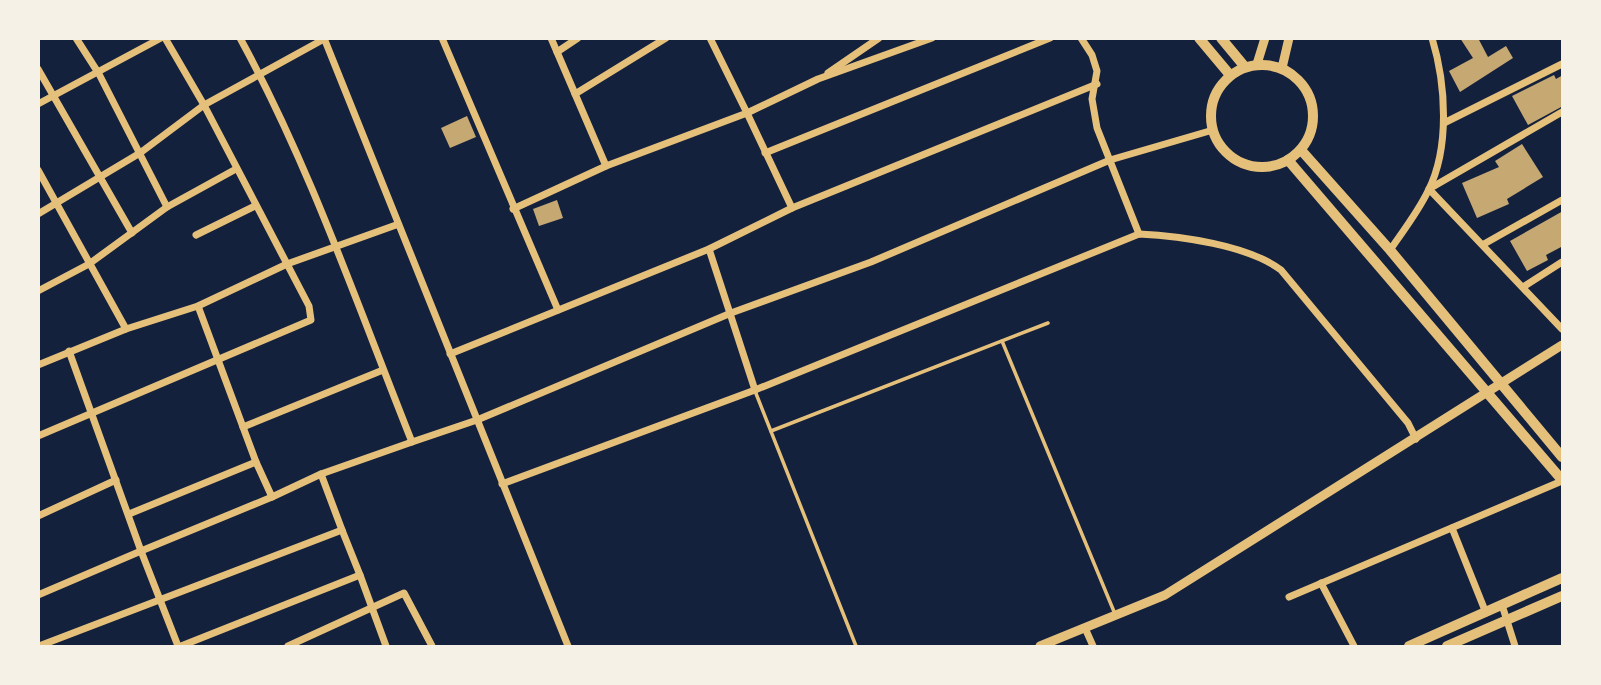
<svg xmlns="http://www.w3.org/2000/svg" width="1601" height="685" viewBox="0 0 1601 685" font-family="'Titillium Web',sans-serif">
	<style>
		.building { fill: #c6a872 }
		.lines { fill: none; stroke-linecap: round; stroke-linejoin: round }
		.service { stroke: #e5c07b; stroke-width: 3.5 }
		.minor { stroke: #e5c07b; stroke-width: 7 }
		.tertiary { stroke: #e5c07b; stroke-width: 9 }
		.secondary { stroke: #e5c07b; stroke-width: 10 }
	</style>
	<rect width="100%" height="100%" fill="#14213d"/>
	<!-- building -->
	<g class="building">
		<polygon points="1460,38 1478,38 1488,57 1506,46 1513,58 1460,92 1449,71 1473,58"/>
		<polygon points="1554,75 1556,79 1563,75 1563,106 1528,125 1512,96"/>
		<polygon points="467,116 476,137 450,148 441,128"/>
		<polygon points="1522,144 1543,177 1507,199 1509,204 1477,218 1462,183 1499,167 1495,161"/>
		<polygon points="557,200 563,218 539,226 533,209"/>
		<polygon points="1563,211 1563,246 1546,255 1548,260 1527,271 1510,241"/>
	</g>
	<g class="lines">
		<!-- service -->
		<g class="service">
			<polyline points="1002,341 1115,614"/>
			<polyline points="755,391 856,646"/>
			<polyline points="771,431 1048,323"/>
		</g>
		<!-- minor -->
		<g class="minor">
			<polyline points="76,38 99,74 167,207"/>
			<path d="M240 38C310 166 358 307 412 442L477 420 731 313 871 262 1110 160 1213 130"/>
			<polyline points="324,38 568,646"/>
			<polyline points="442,38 558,310"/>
			<polyline points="1081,38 1092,55 1097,71 1092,99 1097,128 1139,234"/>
			<polyline points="557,52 578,38"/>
			<polyline points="38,69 132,233"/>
			<polyline points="828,73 879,38"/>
			<polyline points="575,94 666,38"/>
			<polyline points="38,104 161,38"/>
			<polyline points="1562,112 1429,189 1562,329"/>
			<polyline points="1446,122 1562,64"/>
			<polyline points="765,153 1050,38"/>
			<polyline points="606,166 747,113 710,38"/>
			<polyline points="38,170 126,329"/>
			<polyline points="792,208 747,113 818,79 932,38"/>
			<polyline points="513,209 606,166 551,38"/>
			<polyline points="38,214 140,153 204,105 324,39"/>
			<polyline points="196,235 255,206"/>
			<polyline points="1484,244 1562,200"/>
			<polyline points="709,249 755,390"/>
			<path d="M1390 250C1403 231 1418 212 1428 191 1450 148 1446 84 1432 38"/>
			<polyline points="1523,287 1562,262"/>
			<polyline points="38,291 89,264 167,207 236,169"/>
			<polyline points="198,306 256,462 272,497 321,474 342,530"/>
			<polyline points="69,351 141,551 272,497"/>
			<polyline points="450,354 709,249 792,208 1097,84"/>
			<polyline points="38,365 126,329 198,306 287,264 396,225"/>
			<polyline points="243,427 383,370"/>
			<polyline points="38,436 311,320 309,306 204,105 165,38"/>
			<polyline points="321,474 412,442"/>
			<path d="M502 484 755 390 1139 234C1180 236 1248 245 1281 270L1408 423 1416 439"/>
			<polyline points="129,514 256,462"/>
			<polyline points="38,516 116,480"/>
			<polyline points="1452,528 1486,613"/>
			<polyline points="1321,583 1354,646"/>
			<polyline points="38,595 141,551 178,646"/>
			<polyline points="1289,597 1562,481"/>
			<polyline points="1502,605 1515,646"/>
			<polyline points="1085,628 1093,646"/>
			<polyline points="39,646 342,530 360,575"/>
			<polyline points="181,646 360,575 386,646"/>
			<polyline points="288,646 404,593 432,646"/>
		</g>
		<!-- tertiary -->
		<g class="tertiary">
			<polyline points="1257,64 1265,38"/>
			<polyline points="1282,68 1289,38"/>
			<polyline points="1040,646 1165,595 1562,345"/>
		</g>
		<!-- secondary -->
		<g class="secondary">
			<polyline points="1199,38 1230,75"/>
			<polyline points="1221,38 1245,67"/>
			<circle cx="1262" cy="116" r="51"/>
			<polyline points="1301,150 1390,250 1562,457"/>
			<polyline points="1288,160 1562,480"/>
			<polyline points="1409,646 1562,578"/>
			<polyline points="1447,646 1562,596"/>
		</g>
	</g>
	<!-- border -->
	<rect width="1601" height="685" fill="none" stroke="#f6f1e7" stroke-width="80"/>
</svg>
